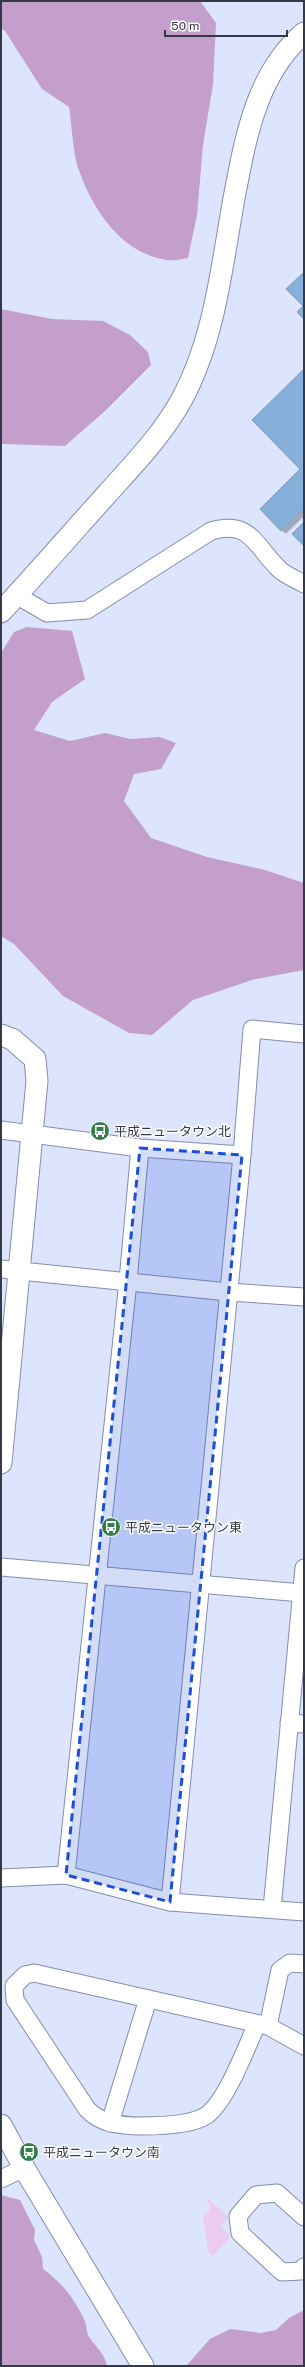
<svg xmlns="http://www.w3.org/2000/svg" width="305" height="2367" viewBox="0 0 305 2367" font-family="'Public Sans','Noto Sans JP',sans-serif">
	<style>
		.green { fill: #ebcbf2 }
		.forest { fill: #c49fcb }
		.building { fill: #86b0d9; stroke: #7f97af; filter: url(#shadow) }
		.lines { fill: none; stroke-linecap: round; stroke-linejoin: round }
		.minor-casing { stroke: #848daa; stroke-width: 19 }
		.tertiary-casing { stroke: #848daa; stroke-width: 23 }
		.minor { stroke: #fff; stroke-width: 17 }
		.tertiary { stroke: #fff; stroke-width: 21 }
		.marked { fill: #1d4ed8; fill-opacity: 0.2; stroke: #1d4ed8; stroke-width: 3; stroke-dasharray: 8 5; stroke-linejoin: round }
		.labels { text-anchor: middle; stroke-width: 3; stroke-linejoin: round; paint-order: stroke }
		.poi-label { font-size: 13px; fill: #353945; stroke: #fff; text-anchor: start }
	</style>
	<defs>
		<filter id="shadow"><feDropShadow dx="4.5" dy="2.5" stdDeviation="0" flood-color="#0004"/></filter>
	</defs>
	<rect width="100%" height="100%" fill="#dde4fe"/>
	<!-- green -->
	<polygon class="green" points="207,2198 229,2217 220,2226 231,2236 213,2256 208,2251 203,2216 210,2209"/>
	<!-- forest -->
	<g class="forest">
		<path d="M1 1H200L216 23 213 84 203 145 197 215 188 258C182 259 174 261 167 260 123 254 94 212 80 173 73 157 72 125 69 107L42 89 5 31 1 28Z"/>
		<polygon points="1,309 52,319 103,321 130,335 148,352 151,365 105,411 65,446 1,444"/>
		<polygon points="27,627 72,631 85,679 52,702 34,730 70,741 105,733 130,739 160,737 176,743 161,769 134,774 124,801 151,838 207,857 265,870 304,883 304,970 252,980 193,1000 152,1035 129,1033 63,996 14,944 1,936 1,653 14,632"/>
		<path d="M1 2195 20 2200 35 2230 34 2240 42 2257 43 2269C62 2283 74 2298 84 2319 87 2325 86 2332 89 2337 96 2347 105 2354 107 2366H1Z"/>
		<polygon points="304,2310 304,2366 186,2366 210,2339 230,2329 261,2333 276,2330 289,2318"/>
	</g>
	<!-- building -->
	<g class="building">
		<polygon points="304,272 304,319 297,312 303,306 286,289"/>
		<polygon points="304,369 304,509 281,531 260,509 300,469 252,420"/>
		<polygon points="304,522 304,546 292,534"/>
	</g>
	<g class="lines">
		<defs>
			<g id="minor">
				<path d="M16 595 47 613 87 610 211 531C250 520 254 544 278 568 284 575 296 579 304 584"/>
				<polyline points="1,1130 140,1148 242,1155"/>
				<polyline points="1,1269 228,1292 304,1297"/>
				<polyline points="1,1567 302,1593"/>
				<polyline points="289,1723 304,1724"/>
				<polyline points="66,1875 128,1281 140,1148"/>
				<polyline points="1,1878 66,1875 170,1902 304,1912"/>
				<polyline points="170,1902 242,1155 252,1029 304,1034"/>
				<polyline points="272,1909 304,1568"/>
				<path d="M257 2024C246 2048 227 2100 207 2115 193 2125 158 2126 141 2126 122 2126 100 2124 87 2109L15 2000 14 1986 25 1975 34 1973 268 2026 304 2046"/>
				<polyline points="268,2026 280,1970 290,1963 304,1964"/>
				<polyline points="110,2123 148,1999"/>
				<polyline points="1,2179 24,2168"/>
				<polyline points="304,2217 277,2193 256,2195 238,2216 240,2233 282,2272 301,2271 304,2267"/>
			</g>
			<g id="tertiary">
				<path d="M1 612C37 573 72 533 107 494 134 464 163 434 182 399 216 336 222 262 235 193 246 136 257 73 304 33"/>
				<polyline points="1,1035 12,1039 35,1059 37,1081 1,1463"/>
				<polyline points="1,2125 27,2173 143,2366"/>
			</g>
		</defs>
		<!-- minor casing -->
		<use href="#minor" class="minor-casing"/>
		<!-- tertiary casing -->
		<use href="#tertiary" class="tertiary-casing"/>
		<!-- minor -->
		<use href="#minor" class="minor"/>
		<!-- tertiary -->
		<use href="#tertiary" class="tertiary"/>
	</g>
	<!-- marked area -->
	<path class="marked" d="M140 1148 242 1155 170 1902 66 1875Z"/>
	<!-- icons -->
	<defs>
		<symbol id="bus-disc" viewBox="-11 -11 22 22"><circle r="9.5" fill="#357f4c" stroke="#fff"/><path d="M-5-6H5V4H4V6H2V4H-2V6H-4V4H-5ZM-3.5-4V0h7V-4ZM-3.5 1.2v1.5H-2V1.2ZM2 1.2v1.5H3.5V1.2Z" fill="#fff"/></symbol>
	</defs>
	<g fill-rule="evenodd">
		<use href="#bus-disc" x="89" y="1120" width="22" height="22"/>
		<use href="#bus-disc" x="100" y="1516" width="22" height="22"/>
		<use href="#bus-disc" x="18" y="2141" width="22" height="22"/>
	</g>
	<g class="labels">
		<!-- poi labels -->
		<g class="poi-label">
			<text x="114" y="1136">平成ニュータウン北</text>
			<text x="125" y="1532">平成ニュータウン東</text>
			<text x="43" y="2157">平成ニュータウン南</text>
		</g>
	</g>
	<!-- border -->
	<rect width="305" height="2367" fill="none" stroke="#353945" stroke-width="4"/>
	<!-- scale -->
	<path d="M165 30v6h122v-6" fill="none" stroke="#353945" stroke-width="2"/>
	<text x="171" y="30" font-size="12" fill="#353945" stroke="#ffffff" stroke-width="3" paint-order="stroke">50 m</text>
</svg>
